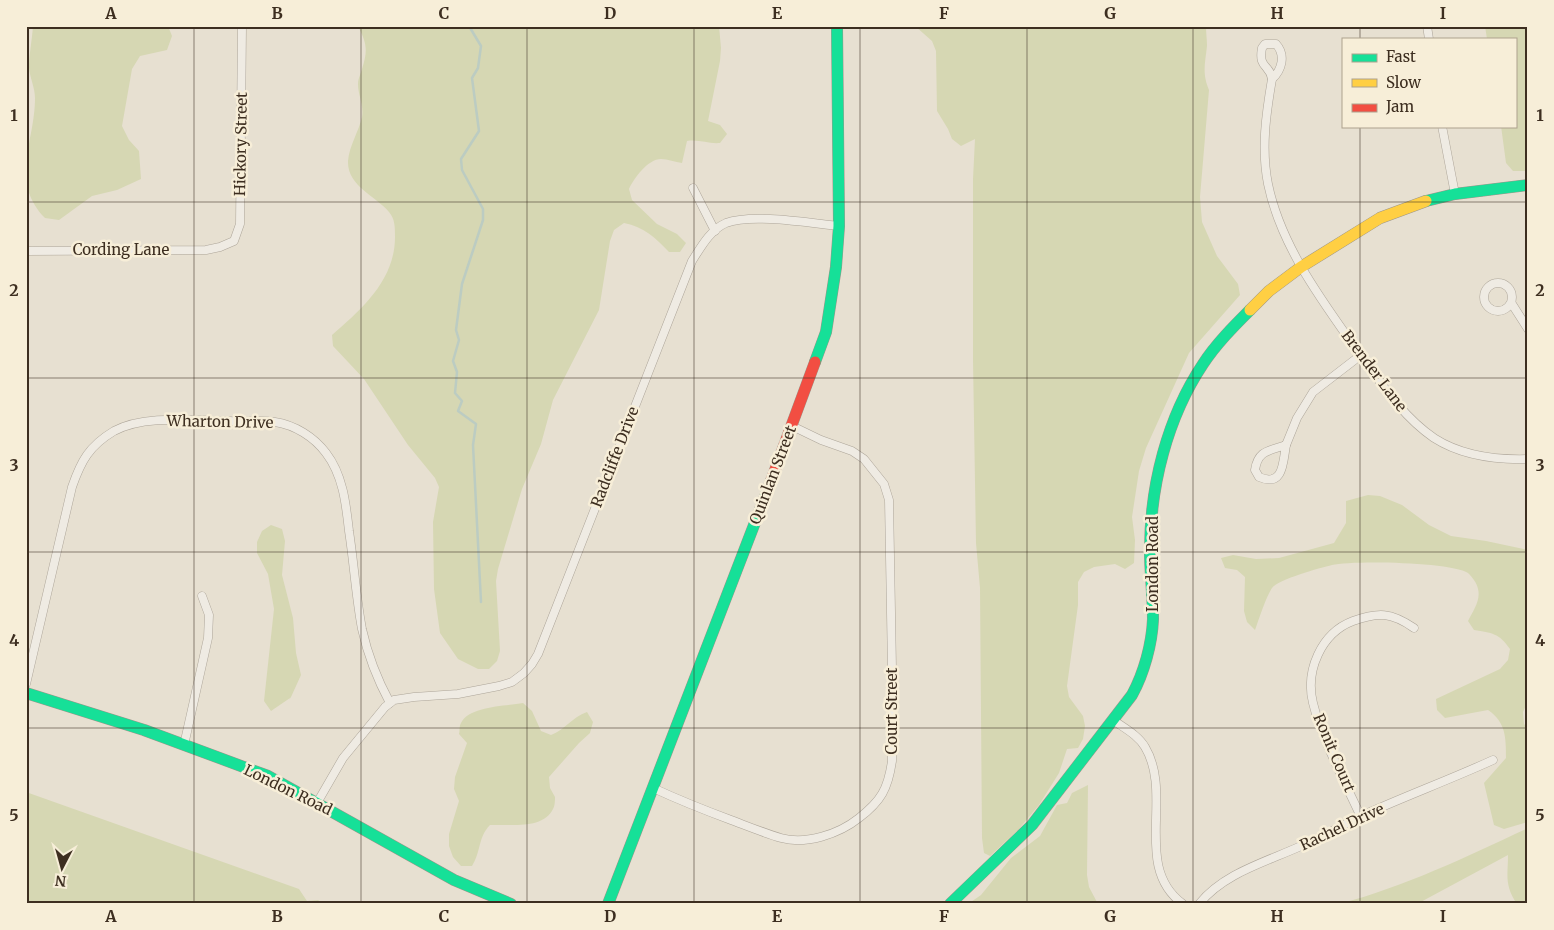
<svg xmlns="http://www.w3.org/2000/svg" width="1554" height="930" viewBox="0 0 1554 930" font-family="Merriweather,serif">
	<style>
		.green { fill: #d6d7b3 }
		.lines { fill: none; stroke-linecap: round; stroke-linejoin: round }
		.stream { stroke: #bcccc2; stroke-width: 2.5 }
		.street-casing { stroke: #ada599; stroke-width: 9 }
		.fast-casing { stroke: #9c958a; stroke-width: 12 }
		.slow-casing { stroke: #9c958a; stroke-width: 12 }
		.jam-casing { stroke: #9c958a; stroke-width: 12 }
		.street { stroke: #efebe3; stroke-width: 8 }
		.fast { stroke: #16e098; stroke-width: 11 }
		.slow { stroke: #ffcf43; stroke-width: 11 }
		.jam { stroke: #f24e42; stroke-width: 11 }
		.grid { fill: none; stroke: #3d2e20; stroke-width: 1; stroke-opacity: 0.55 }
		.labels { text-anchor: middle; stroke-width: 5; stroke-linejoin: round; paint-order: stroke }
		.street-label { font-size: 15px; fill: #3d2e20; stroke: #f7eed8 }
		.neatline { fill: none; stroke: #3d2e20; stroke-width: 2 }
		.grid-label { font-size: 16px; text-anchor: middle; font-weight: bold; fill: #3d2e20 }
	</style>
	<rect width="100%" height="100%" fill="#e7e0d1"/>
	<!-- green -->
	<g class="green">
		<path d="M33 26H168L172 36 167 50 140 56 132 69 122 126 129 140 139 151 141 179 117 190 92 196 59 220 45 218C9 180 35 143 35 98 35 88 30 78 29 68 29 55 32 40 33 26Z"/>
		<path d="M358 26H719L721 48 720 61 708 121 720 125 727 134 720 143C708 144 699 139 687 141L682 163C675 162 668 159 661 159 648 159 634 178 629 189L632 200 657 224 677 234 686 243 680 252H669C656 238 644 227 624 223L614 230 610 241 599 310 553 400 541 444 522 489 498 569 496 581 500 651 497 661 489 669H478L458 659 440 633 434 589 433 522 439 487 435 478 408 445 364 379 333 346 332 335C362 309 395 280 395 237 395 227 395 219 389 212 376 196 347 186 348 161 349 146 359 131 362 117 364 105 358 95 358 84 358 79 361 73 362 69 368 50 367 44 358 26Z"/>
		<path d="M915 26H1206C1206 33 1207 40 1207 46 1205 64 1202 73 1209 90L1200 197 1202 222 1217 256 1238 284 1240 295 1189 353 1146 448 1139 471 1132 517 1135 540 1134 563 1125 569 1115 564 1094 567 1084 572 1078 582V605L1067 686 1069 697 1083 716 1085 726 1083 739 1078 748 1067 749 1059 773 1039 805 1018 830 990 856 984 853 982 838 980 588 976 543 973 360V179L975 139 961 146 952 139 948 129 937 111 936 51 932 41Z"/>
		<polygon points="1485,26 1528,26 1528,171 1513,171 1506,163 1501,126 1515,126 1515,39 1487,39"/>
		<path d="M1368 495 1380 496 1402 505 1429 525 1451 536 1486 541 1528 550V701L1523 712 1524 724 1528 728V822L1504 829 1494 825 1484 783 1506 758C1506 738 1506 722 1488 710L1445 718 1437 710 1436 699 1500 669 1508 660 1510 649C1499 633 1492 633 1474 630L1468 621C1473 611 1481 600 1478 589 1477 583 1472 577 1468 573 1453 562 1352 560 1332 565 1320 568 1279 579 1272 588 1266 597 1259 619 1255 630L1247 622 1244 611 1245 577 1237 570 1225 568 1221 558 1233 555 1256 559 1279 558 1334 543 1346 523V501Z"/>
		<polygon points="271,525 282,529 285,541 282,575 293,618 296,653 301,675 291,697 289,700 290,698 271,711 264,701 274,609 268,574 257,553 257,542 262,531"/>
		<path d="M523 703 532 711 541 731 551 735C565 730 572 717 587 712L593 722 590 733 579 743 549 777 550 788 555 797C555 800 555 806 553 809 543 830 509 824 490 825 478 837 481 852 472 866H461L453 857 449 846V834L459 801 454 789 455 777 467 743 459 734C460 731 459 726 461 723 469 706 507 706 523 703Z"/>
		<polygon points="1088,785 1087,875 1089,887 1098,904 968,904 981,895 1011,858 1040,836 1057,805 1067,803 1072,793"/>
		<polygon points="26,792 299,889 307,901 318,900 324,904 26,904"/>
		<path d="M1528 828V904H1517C1504 885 1508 875 1508 855L1417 904H1339C1406 886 1466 857 1528 828Z"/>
	</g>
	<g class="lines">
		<!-- stream -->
		<polyline class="stream" points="469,26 481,46 478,68 472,78 479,131 461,159 462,170 483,209 483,220 462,284 456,330 459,340 453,361 457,372 455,393 462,401 458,411 476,424 473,445 481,602"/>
		<defs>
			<g id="street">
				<polyline points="1427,26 1429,39"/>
				<path d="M1265 44H1276C1286 55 1282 70 1272 79 1270 64 1258 69 1262 48Z"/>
				<path d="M1272 79C1266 114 1261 149 1268 184 1281 247 1323 302 1359 353 1381 383 1402 416 1434 438 1462 456 1495 460 1528 459"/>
				<polyline points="1442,126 1455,194"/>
				<polyline points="693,188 715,231"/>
				<polyline points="26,251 206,250 220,247 234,241 240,224 242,26"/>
				<circle cx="1498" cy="297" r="14"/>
				<polyline points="1512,304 1528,329"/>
				<polyline points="1286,445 1297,418 1313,392 1361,355"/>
				<path d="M1286 445C1283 461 1284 488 1259 477L1255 470C1258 450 1269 451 1286 445Z"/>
				<path d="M26 684 72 487C81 461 89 446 114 431 145 414 195 421 229 421 244 422 260 420 275 422 295 425 314 437 326 453 343 475 346 504 349 531 354 564 356 597 362 629 368 656 377 679 390 703"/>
				<path d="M1113 720C1124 728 1138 735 1145 747 1174 795 1132 867 1183 904"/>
				<polyline points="184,745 208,638 209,615 202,596"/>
				<path d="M653 788C679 800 704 810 731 820 747 826 764 833 781 838 806 845 839 834 859 818 881 801 888 789 892 761V669L889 500 884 484 864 459 852 451 821 440 792 426"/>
				<path d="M317 803 343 758 385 707 394 700 414 697 458 694 499 686 512 682 524 673 532 664 538 654 692 261C701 247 710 230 726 223 752 213 810 223 839 226"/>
				<path d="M1361 817C1345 782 1322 740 1313 703 1305 671 1321 633 1353 621 1378 612 1391 612 1414 628"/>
				<path d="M1199 904C1224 873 1266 862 1301 846 1321 837 1340 827 1359 817 1403 797 1449 780 1493 760"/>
			</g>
			<g id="fast">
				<polyline points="1426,201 1455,194 1528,185"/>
				<polyline points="815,362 826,332 836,267 839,226 837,26"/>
				<polyline points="26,693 144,730 268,776 454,880 511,904"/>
				<polyline points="608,904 771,481"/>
				<path d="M950 904 1032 825 1132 695C1144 673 1152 644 1153 619 1153 596 1150 573 1150 551 1150 486 1167 418 1203 364 1216 344 1234 326 1250 310"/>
			</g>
			<polyline id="slow" points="1250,310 1269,291 1301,267 1380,218 1426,201"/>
			<polyline id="jam" points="771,481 815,362"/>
		</defs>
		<!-- street casing -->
		<use href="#street" class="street-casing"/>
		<!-- fast casing -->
		<use href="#fast" class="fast-casing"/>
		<!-- slow casing -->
		<use href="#slow" class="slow-casing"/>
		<!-- jam casing -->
		<use href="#jam" class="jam-casing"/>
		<!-- street -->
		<use href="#street" class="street"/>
		<!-- fast -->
		<use href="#fast" class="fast"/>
		<!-- slow -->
		<use href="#slow" class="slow"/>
		<!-- jam -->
		<use href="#jam" class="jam"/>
	</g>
	<!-- grid -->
	<path class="grid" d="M194 26V904M361 26V904M527 26V904M694 26V904M860 26V904M1027 26V904M1193 26V904M1360 26V39M1360 126V904M26 202H1528M26 378H1528M26 552H1528M26 728H1528"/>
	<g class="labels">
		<!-- street labels -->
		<g class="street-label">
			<text transform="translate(241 144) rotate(-89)" y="5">Hickory Street</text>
			<text x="121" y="255">Cording Lane</text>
			<text transform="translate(1374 371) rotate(53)" y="5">Brender Lane</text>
			<text transform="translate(220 422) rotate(1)" y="5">Wharton Drive</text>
			<text transform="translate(615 457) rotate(-69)" y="5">Radcliffe Drive</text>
			<text transform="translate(773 475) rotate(-69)" y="5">Quinlan Street</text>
			<text transform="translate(1153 564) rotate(-90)" y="5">London Road</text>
			<text transform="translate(892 711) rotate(-90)" y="5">Court Street</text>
			<text transform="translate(1334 753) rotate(67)" y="5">Ronit Court</text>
			<text transform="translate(288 790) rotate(26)" y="5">London Road</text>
			<text transform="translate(1342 827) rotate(-25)" y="5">Rachel Drive</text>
		</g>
	</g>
	<!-- border -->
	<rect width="1554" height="930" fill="none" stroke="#f7eed8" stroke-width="55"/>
	<!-- legend -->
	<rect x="1342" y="38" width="175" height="90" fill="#f7eed8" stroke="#ada18e"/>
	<rect x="1352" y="54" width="25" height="8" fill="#16e098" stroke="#ada18e"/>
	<text x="1386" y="62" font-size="15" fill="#3d2e20">Fast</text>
	<rect x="1352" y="79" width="25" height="8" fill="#ffcf43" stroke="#ada18e"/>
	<text x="1386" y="88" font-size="15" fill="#3d2e20">Slow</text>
	<rect x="1352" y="104" width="25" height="8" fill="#f24e42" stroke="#ada18e"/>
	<text x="1386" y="112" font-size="15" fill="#3d2e20">Jam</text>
	<!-- north arrow -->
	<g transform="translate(62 868) rotate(186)" stroke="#f7eed8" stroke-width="4" paint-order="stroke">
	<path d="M0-4L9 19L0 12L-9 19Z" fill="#3d2e20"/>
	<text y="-8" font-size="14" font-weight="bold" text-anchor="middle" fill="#3d2e20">N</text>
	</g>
	<rect x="28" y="28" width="1498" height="874" class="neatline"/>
	<g class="grid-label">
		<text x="111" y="19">A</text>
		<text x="277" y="19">B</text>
		<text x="444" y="19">C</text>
		<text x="610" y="19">D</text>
		<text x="777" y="19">E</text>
		<text x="944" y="19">F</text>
		<text x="1110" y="19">G</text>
		<text x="1277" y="19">H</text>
		<text x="1443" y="19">I</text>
		<text x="14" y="121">1</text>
		<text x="1540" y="121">1</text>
		<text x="14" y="296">2</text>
		<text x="1540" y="296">2</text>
		<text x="14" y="471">3</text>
		<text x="1540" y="471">3</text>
		<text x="14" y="646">4</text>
		<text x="1540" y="646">4</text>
		<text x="14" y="821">5</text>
		<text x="1540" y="821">5</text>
		<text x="111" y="922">A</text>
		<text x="277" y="922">B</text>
		<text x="444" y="922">C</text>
		<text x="610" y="922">D</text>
		<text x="777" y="922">E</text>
		<text x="944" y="922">F</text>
		<text x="1110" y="922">G</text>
		<text x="1277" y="922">H</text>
		<text x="1443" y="922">I</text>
	</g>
</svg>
